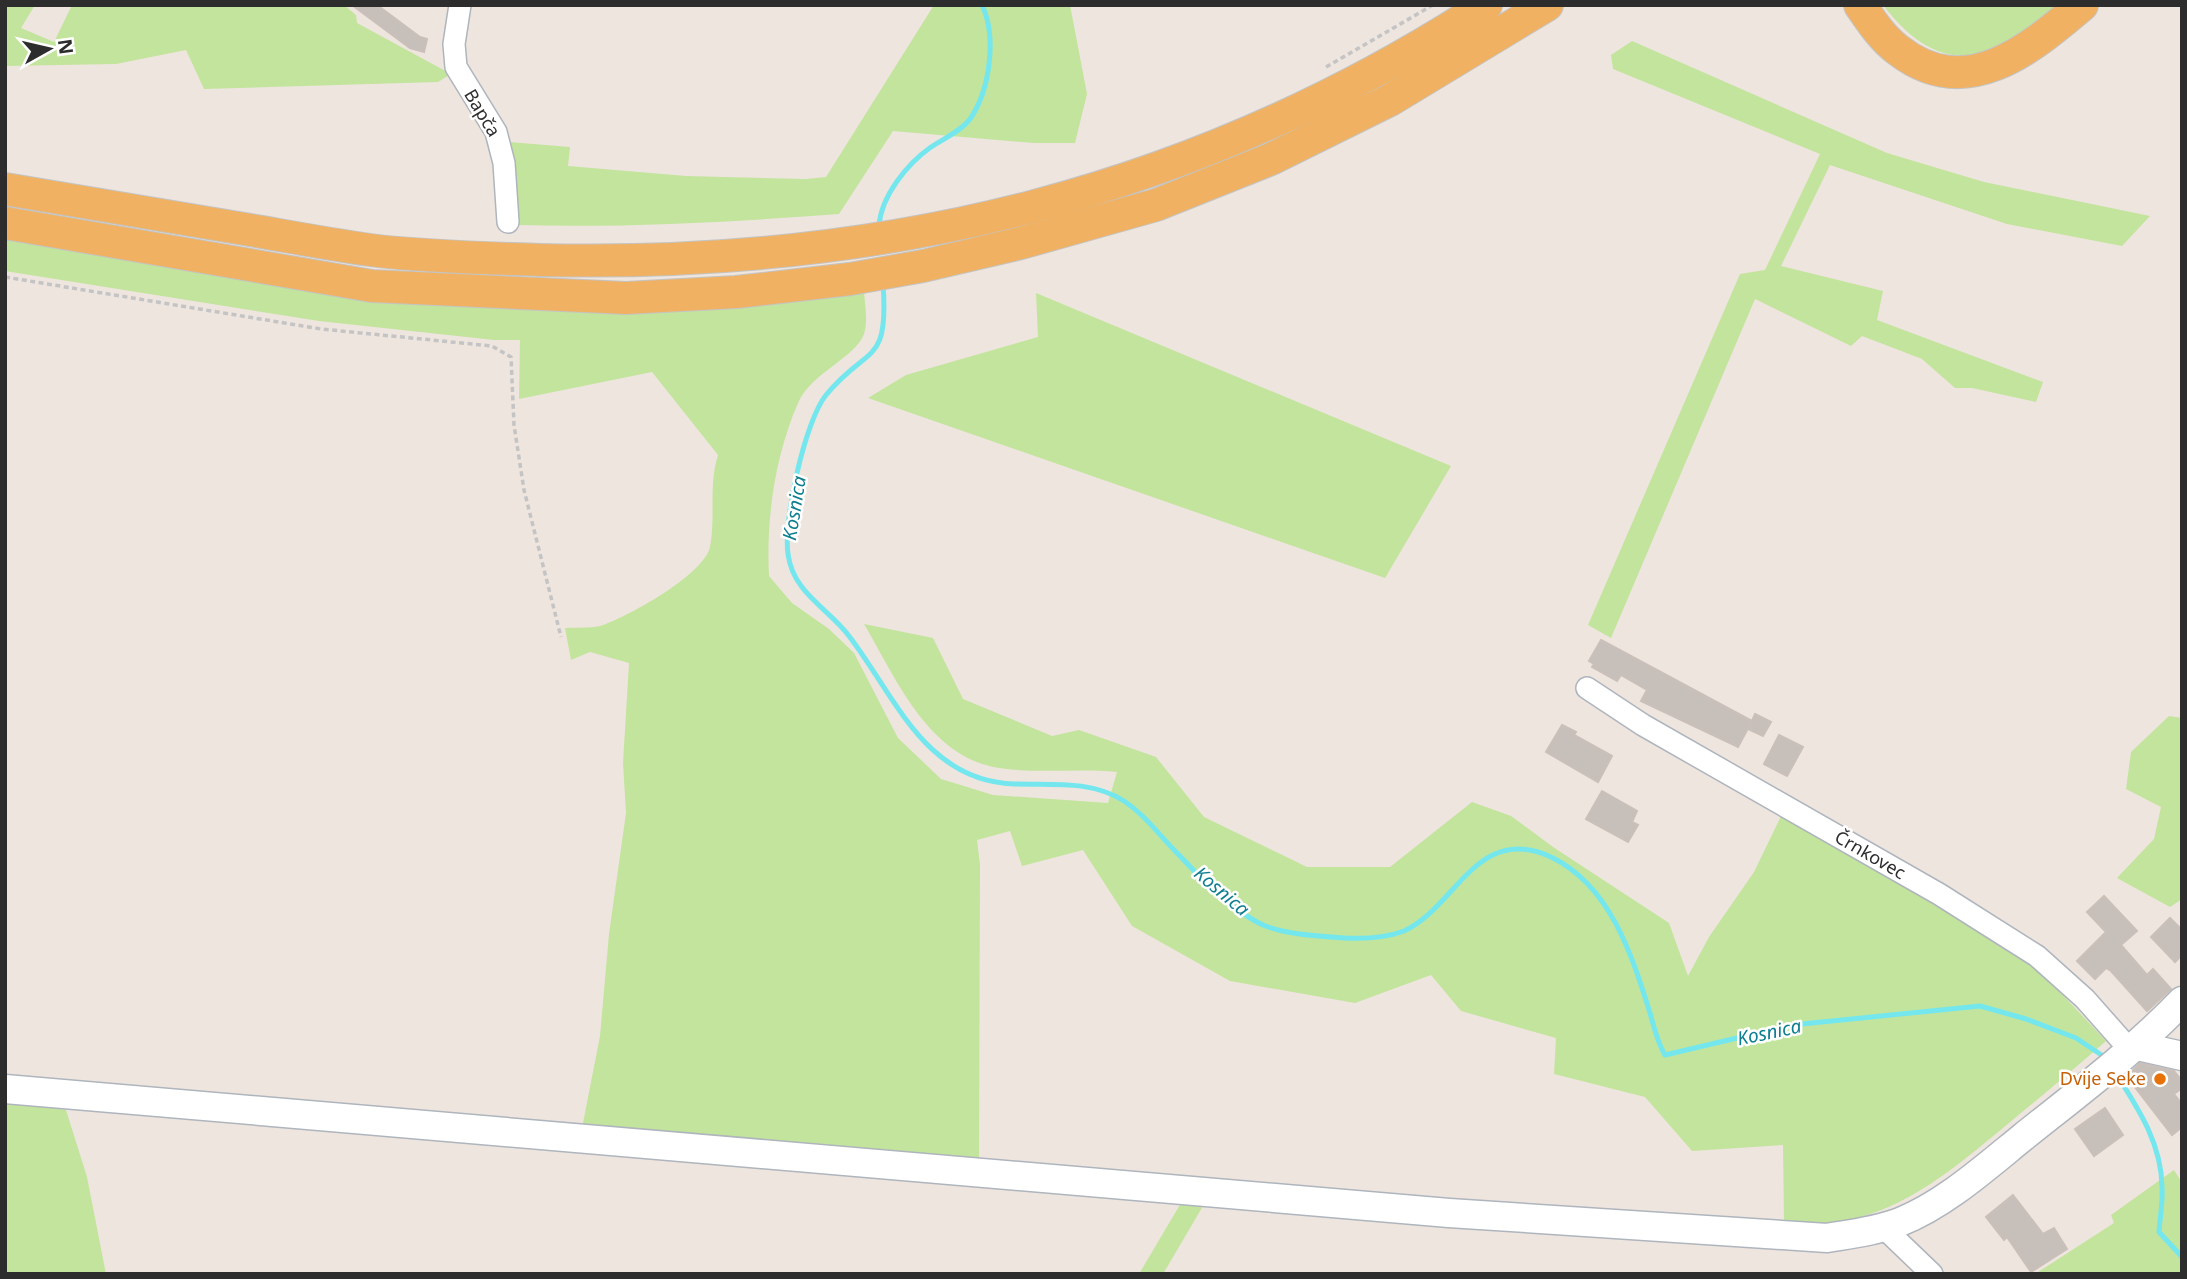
<svg xmlns="http://www.w3.org/2000/svg" width="2187" height="1279" viewBox="0 0 2187 1279" font-family="'Noto Sans',sans-serif">
	<style>
		.green { fill: #c3e49c }
		.lines { fill: none; stroke-linecap: round; stroke-linejoin: round }
		.stream { stroke: #74e7ee; stroke-width: 5 }
		.building { fill: #c7c0ba; stroke: #cac0b9; stroke-width: 2 }
		.minor-casing { stroke: #afb5bd; stroke-width: 24 }
		.secondary-casing { stroke: #afb5bd; stroke-width: 31 }
		.primary-casing { stroke: #c4c4c4; stroke-width: 34 }
		.path { stroke: #c4c4c4; stroke-width: 3.5; stroke-dasharray: 5 3.5; stroke-linecap: butt }
		.minor { stroke: #fff; stroke-width: 21 }
		.secondary { stroke: #fff; stroke-width: 28 }
		.primary { stroke: #f0b262; stroke-width: 32 }
		.food-dot { fill: #e8710a; stroke: #fff; stroke-width: 2.5 }
		.labels { text-anchor: middle; stroke-width: 5; stroke-linejoin: round; paint-order: stroke }
		.street-label { font-size: 18px; fill: #2d2d2d; stroke: #fff }
		.food-label { font-size: 18px; fill: #c56008; stroke: #fff; text-anchor: end }
		.water-label { font-size: 19px; font-style: italic; fill: #0e7e91; stroke: #fff }
	</style>
	<rect width="100%" height="100%" fill="#eee5df"/>
	<!-- green -->
	<g class="green">
		<polygon points="5,5 35,5 21,28 54,42 72,5 344,5 356,15 357,23 451,74 438,82 204,89 186,50 116,64 5,66"/>
		<path d="M934 5H1070L1087 94 1075 143H1034L893 131 839 214C731 222 625 228 516 225L509 142 570 147 568 166 686 176 806 179 826 177Z"/>
		<path d="M1883 5H2056C2044 20 2030 29 2014 39 1960 73 1919 52 1883 5Z"/>
		<polygon points="1632,41 1887,153 1984,182 2150,216 2122,246 2007,224 1830,165 1781,266 1883,291 1877,320 2043,382 2036,402 1972,388 1955,388 1922,359 1862,336 1851,346 1755,299 1611,638 1588,625 1740,274 1765,270 1820,154 1613,69 1611,55"/>
		<path d="M5 239 371 296 496 308 624 313 864 292C865 306 868 321 864 334 856 357 811 373 798 403 775 456 766 518 769 576L792 603 829 629 854 653 898 738 941 779 993 795 1108 803 1117 772C1078 768 1038 774 999 768 928 757 896 678 864 624L933 638 963 699 1052 736 1079 730 1156 757 1204 817 1307 867H1390L1472 802 1511 816 1553 847 1669 923 1688 976 1709 937 1754 872 1782 814 1983 932 2044 975 2106 1041C2073 1070 2038 1099 2003 1128 1936 1183 1878 1233 1784 1222L1783 1145 1692 1151 1645 1097 1554 1074 1556 1038 1461 1011 1431 975 1355 1003 1230 981 1132 926 1083 850 1022 866 1010 831 977 840 980 865 979 1160 582 1128 600 1036 609 934 626 813 623 763 629 663 590 652 571 660 565 628C577 627 592 629 603 625 631 615 703 575 710 547 716 516 708 487 718 455L652 372 519 399 520 340H494L319 321 5 271Z"/>
		<polygon points="1036,293 1451,466 1385,578 868,398 906,375 1038,337"/>
		<polygon points="2169,716 2182,718 2182,899 2170,907 2117,878 2154,839 2161,807 2126,789 2131,752"/>
		<polygon points="5,1100 66,1110 87,1177 106,1274 5,1274"/>
		<polygon points="2174,1170 2182,1183 2182,1274 2035,1274 2114,1223 2111,1215"/>
		<polygon points="1181,1203 1203,1206 1163,1274 1139,1274"/>
	</g>
	<g class="lines">
		<!-- stream -->
		<g class="stream">
			<path d="M879 226C881 196 907 164 931 147 943 139 961 131 970 119 990 90 997 37 982 5"/>
			<path d="M883 284C889 367 868 344 826 395 805 421 783 521 788 554 793 593 828 608 849 636 895 696 925 781 1014 784 1052 785 1091 780 1124 801 1145 815 1159 835 1177 853 1197 875 1236 913 1263 925 1287 935 1319 936 1345 938 1364 939 1385 938 1404 931 1456 908 1477 821 1553 858 1611 887 1632 956 1650 1013 1654 1027 1657 1042 1665 1055L1792 1025 1980 1006 2026 1019 2076 1038 2106 1058"/>
			<path d="M2115 1072C2138 1108 2162 1144 2162 1188 2163 1202 2160 1217 2159 1232L2182 1257"/>
		</g>
	</g>
	<!-- building -->
	<g class="building">
		<polygon points="352,5 377,5 420,37 427,39 424,52 410,48"/>
		<polygon points="1601,640 1752,721 1738,747 1641,701 1647,690 1621,675 1617,681 1592,667 1594,664 1589,661"/>
		<polygon points="1755,714 1771,722 1763,736 1748,729"/>
		<polygon points="1562,725 1576,732 1574,735 1612,756 1598,782 1546,752"/>
		<polygon points="1779,735 1803,747 1787,776 1764,764"/>
		<polygon points="1602,791 1637,811 1632,822 1638,825 1628,842 1586,819"/>
		<polygon points="2104,896 2137,931 2121,945 2147,975 2153,969 2171,989 2147,1011 2111,971 2106,968 2095,979 2077,961 2106,932 2087,912"/>
		<polygon points="2170,918 2182,930 2182,955 2175,962 2151,937"/>
		<polygon points="2140,1063 2174,1071 2182,1081 2182,1088 2174,1094 2182,1104 2182,1127 2172,1135 2131,1082 2137,1078 2132,1071"/>
		<polygon points="2105,1108 2123,1135 2094,1156 2075,1129"/>
		<polygon points="2013,1195 2043,1234 2054,1228 2067,1249 2031,1272 2007,1237 2004,1240 1986,1217"/>
	</g>
	<g class="lines">
		<defs>
			<g id="minor">
				<polyline points="460,5 454,44 456,67 496,132 504,163 508,222"/>
				<polyline points="1587,688 1643,725 1939,894 2037,956 2085,999 2131,1051"/>
				<polyline points="1883,1227 1932,1274"/>
			</g>
			<g id="secondary">
				<polyline points="2138,1046 2182,1056"/>
				<path d="M5 1089 1449 1213 1827 1238C1851 1234 1876 1231 1900 1222 1945 1204 1986 1167 2023 1137 2078 1093 2133 1052 2182 1001"/>
			</g>
			<g id="primary">
				<path d="M1860 5C1871 21 1882 38 1898 50 1966 103 2029 50 2082 5"/>
				<path d="M5 189C89 203 173 217 256 231 297 238 338 246 378 251 432 257 487 258 540 260 885 268 1195 194 1486 5"/>
				<polyline points="5,223 372,286 626,298 736,292 850,279 923,266 1021,243 1156,205 1271,159 1390,100 1547,5"/>
			</g>
		</defs>
		<!-- minor casing -->
		<use href="#minor" class="minor-casing"/>
		<!-- secondary casing -->
		<use href="#secondary" class="secondary-casing"/>
		<!-- primary casing -->
		<use href="#primary" class="primary-casing"/>
		<!-- path -->
		<g class="path">
			<polyline points="1326,67 1433,5"/>
			<polyline points="5,277 321,329 492,346 511,357 514,425 524,490 561,637"/>
		</g>
		<!-- minor -->
		<use href="#minor" class="minor"/>
		<!-- secondary -->
		<use href="#secondary" class="secondary"/>
		<!-- primary -->
		<use href="#primary" class="primary"/>
	</g>
	<!-- markers -->
	<circle class="food-dot" cx="2160" cy="1079" r="7"/>
	<g class="labels">
		<!-- street labels -->
		<g class="street-label">
			<text transform="translate(482 113) rotate(59)" y="6">Bapča</text>
			<text transform="translate(1870 855) rotate(30)" y="6">Črnkovec</text>
		</g>
		<!-- food labels -->
		<g class="food-label">
			<text x="2146" y="1085">Dvije Seke</text>
		</g>
		<!-- water labels -->
		<g class="water-label">
			<text transform="translate(794 508) rotate(-81)" y="7">Kosnica</text>
			<text transform="translate(1222 891) rotate(40)" y="7">Kosnica</text>
			<text transform="translate(1769 1032) rotate(-12)" y="7">Kosnica</text>
		</g>
	</g>
	<!-- border -->
	<rect width="2187" height="1279" fill="none" stroke="#2d2d2d" stroke-width="14"/>
	<!-- north arrow -->
	<g transform="translate(49 49) rotate(82)" stroke="#ffffff" stroke-width="5" paint-order="stroke">
	<path d="M0-5L12 26L0 18L-12 26Z" fill="#2d2d2d"/>
	<text y="-10" font-size="19" font-weight="bold" text-anchor="middle" fill="#2d2d2d">N</text>
	</g>
</svg>
